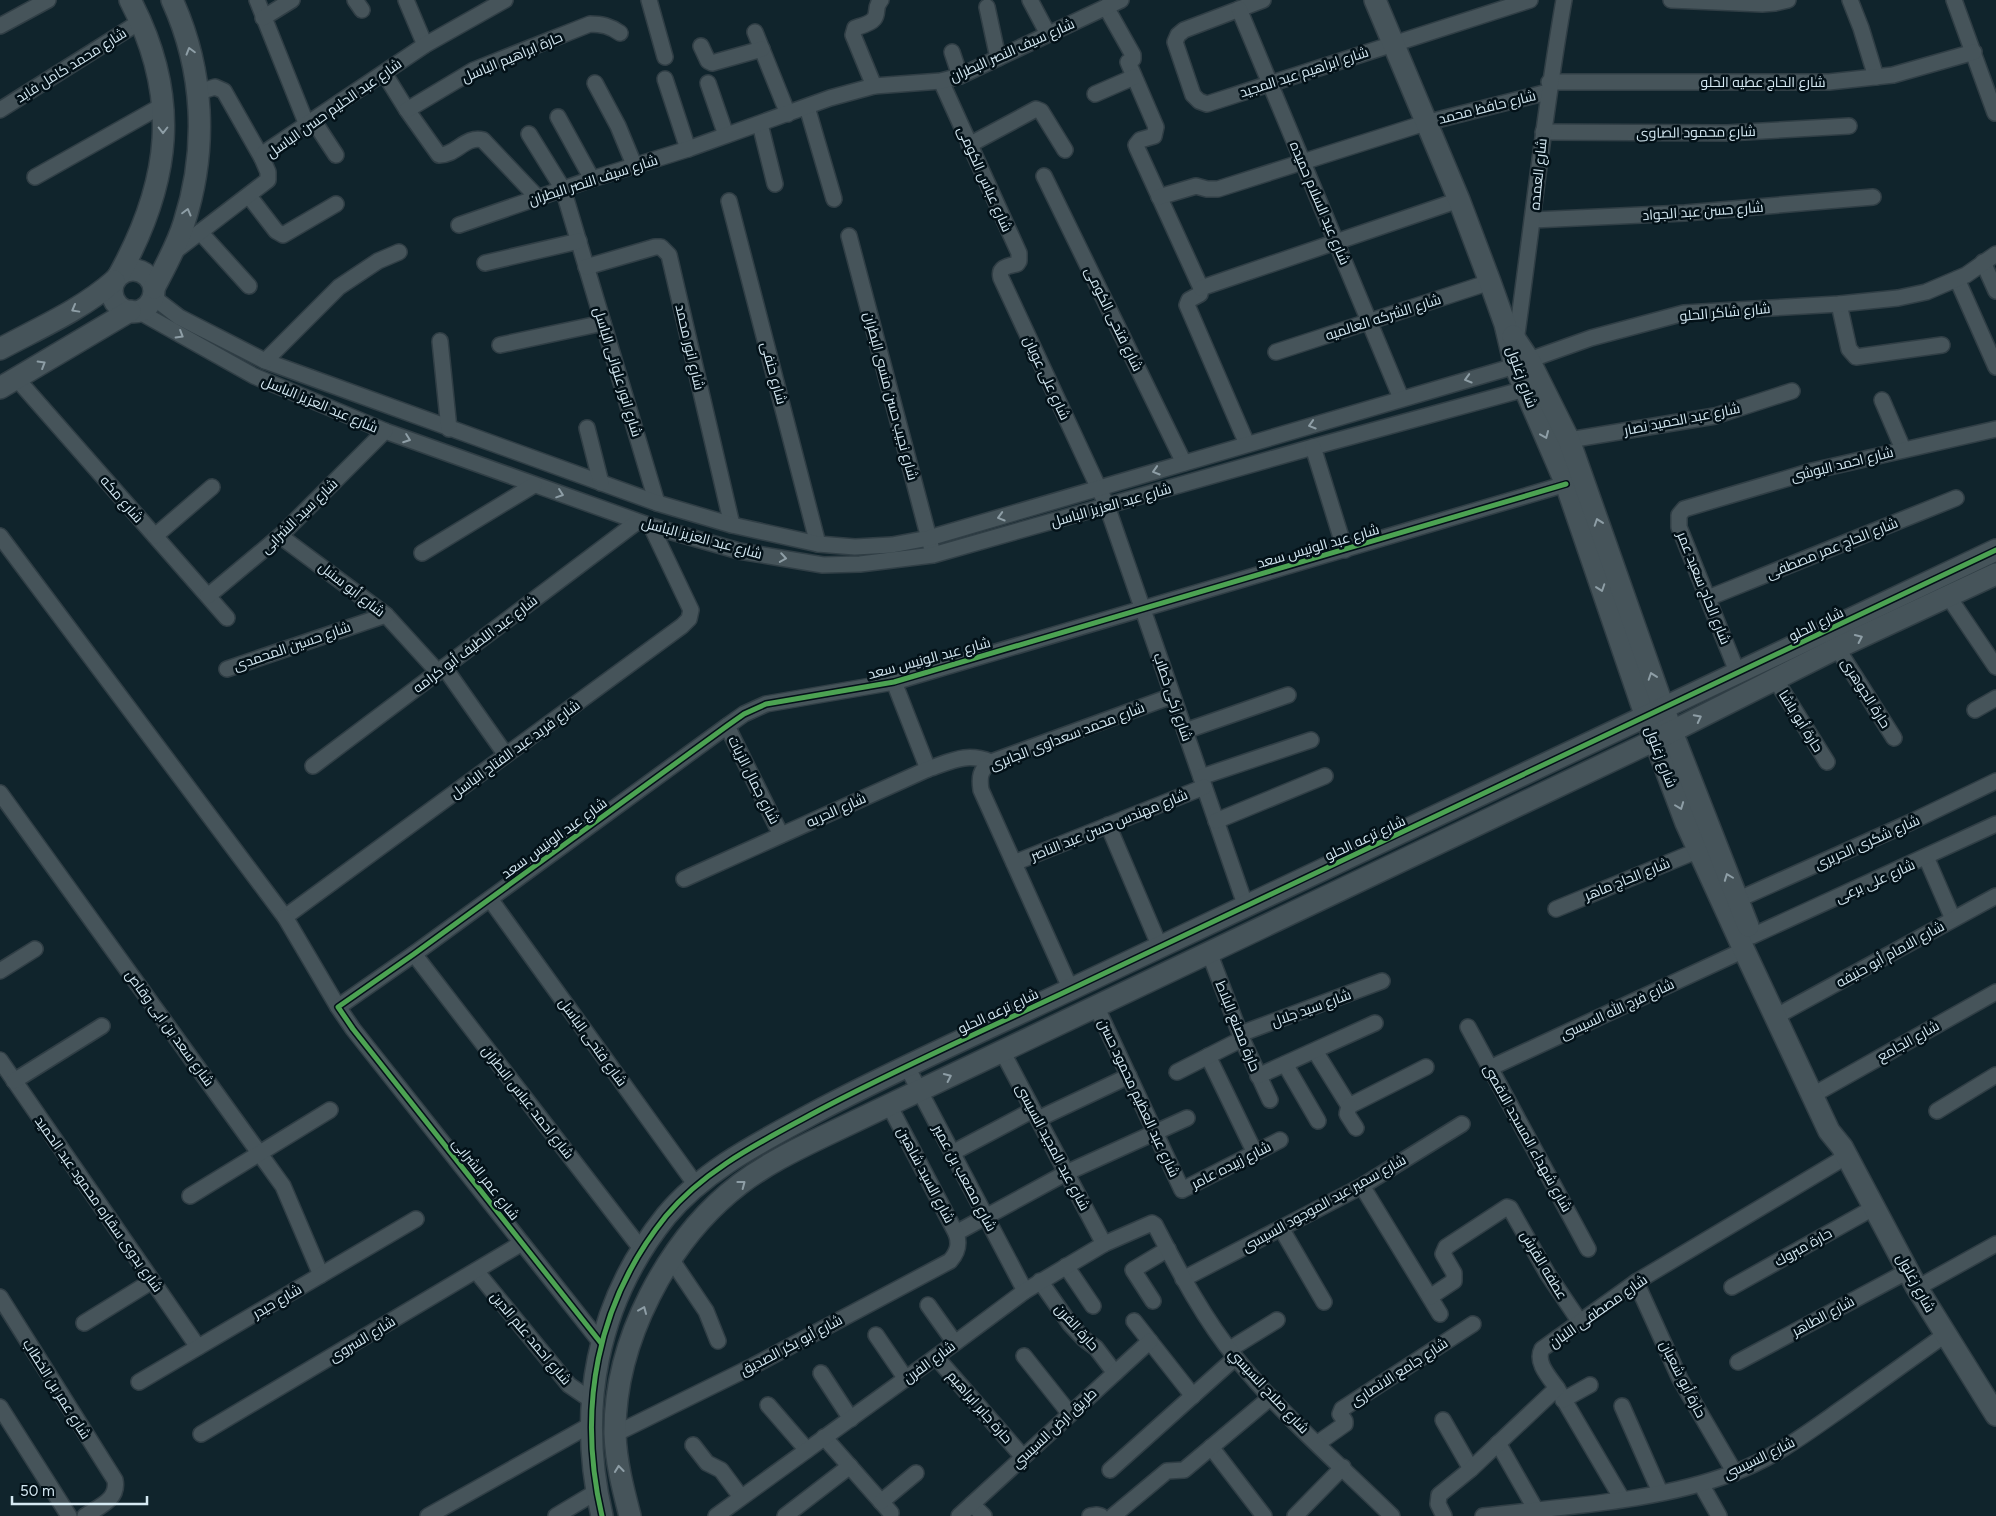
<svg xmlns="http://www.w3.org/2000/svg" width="1996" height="1516" viewBox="0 0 1996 1516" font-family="Figtree,Cairo,sans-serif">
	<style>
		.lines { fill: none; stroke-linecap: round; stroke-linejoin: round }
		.street-casing { stroke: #303e45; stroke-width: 18 }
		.secondary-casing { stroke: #303e45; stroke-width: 24 }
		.street { stroke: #46545a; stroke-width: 15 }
		.secondary { stroke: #46545a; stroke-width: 21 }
		.cycleway-casing { stroke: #031118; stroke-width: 8 }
		.cycleway { stroke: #4ca352; stroke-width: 5 }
		.oneway { stroke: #8e9ea6 }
		.labels { text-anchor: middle; stroke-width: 5; stroke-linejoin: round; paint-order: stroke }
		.street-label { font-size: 14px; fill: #d5e9f3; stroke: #031118 }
	</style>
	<rect width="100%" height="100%" fill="#10242c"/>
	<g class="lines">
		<defs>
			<g id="street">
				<polyline points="257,0 307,125"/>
				<polyline points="355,0 362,10"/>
				<polyline points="406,0 425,45"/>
				<polyline points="649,0 665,57"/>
				<polyline points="1030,0 1048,34"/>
				<polyline points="1263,0 1184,30 1178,35 1175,42 1193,95 1199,101 1207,104 1530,0"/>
				<polyline points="1671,0 1762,4 1775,3 1788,0"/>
				<polyline points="1850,0 1861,28 1876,77"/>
				<polyline points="1954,0 1995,113"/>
				<polyline points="987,7 998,58"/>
				<polyline points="1106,7 1133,55 1133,59 1128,62 1156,127 1154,136 1140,140 1136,145 1137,148 1201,288 1200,294 1189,300 1187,305 1247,444"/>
				<polyline points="1239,9 1401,398"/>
				<polyline points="263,18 292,0"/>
				<polyline points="0,26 48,0"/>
				<polyline points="755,32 788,114"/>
				<polyline points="701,46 708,61 712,63 762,49"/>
				<polyline points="952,52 960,76"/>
				<path d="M384 73 407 110 439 155C455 156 466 135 483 140L538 198"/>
				<polyline points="665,79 688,149"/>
				<path d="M941 81 1019 253V261L1017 264C1008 266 998 267 1001 278L1107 506 1246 907"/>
				<polyline points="1549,82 1829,82 1893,75 1974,52"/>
				<polyline points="595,83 618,126 635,167"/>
				<polyline points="708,83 726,135"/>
				<path d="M874 86 853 35 855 28C861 26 870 24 874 19 879 13 874 7 881 0"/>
				<polyline points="199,92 215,87 224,91 262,158"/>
				<polyline points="1095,94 1134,77"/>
				<polyline points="807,107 834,199"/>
				<polyline points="0,110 141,21"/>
				<path d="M407 110 474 70 590 24C602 24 610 26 620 33"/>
				<polyline points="558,117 592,179"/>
				<polyline points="313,120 336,155"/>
				<polyline points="760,124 775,184"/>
				<polyline points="1543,132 1727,133 1849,126"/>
				<polyline points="529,134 563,189 657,503"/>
				<polyline points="969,145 1036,109 1041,111 1065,150"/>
				<polyline points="1044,176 1184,463"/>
				<polyline points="35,177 163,105"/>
				<polyline points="249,196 276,231 283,235 336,204"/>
				<polyline points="1159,197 1196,186 1207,189 1218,189 1425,123 1548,92"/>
				<polyline points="729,201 818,544"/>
				<polyline points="1533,220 1685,213 1873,197"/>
				<polyline points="459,225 592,179 688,149 830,98 874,86 941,81 960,76 1121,0"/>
				<polyline points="200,232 249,286"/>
				<polyline points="849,236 931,546"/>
				<polyline points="174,252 268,180 268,172 262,158 264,153 425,45 505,0"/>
				<polyline points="1983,262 1996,291"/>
				<polyline points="485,263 579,241"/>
				<polyline points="586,267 655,247 661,247 669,255 732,525"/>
				<polyline points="1957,279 1996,367"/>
				<polyline points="1201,288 1459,200"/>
				<polyline points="153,297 179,317 265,361 657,503 732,525 818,544 855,547 892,545 929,538 1515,366"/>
				<polyline points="1839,304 1849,349 1856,357 1942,345"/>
				<polyline points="138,311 254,376 385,431 651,526 739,551 823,565 860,564 933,555 1313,447 1525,389"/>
				<polyline points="440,341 449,429"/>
				<polyline points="500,345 603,323"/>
				<path d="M1511 345 1516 341C1532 227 1544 113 1564 0"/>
				<polyline points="1276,352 1490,282"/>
				<polyline points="1529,360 1591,338 1684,313 1839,304 1898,298 1926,292 1966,275 1996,254"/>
				<polyline points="265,361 339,287 378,261 399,252"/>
				<polyline points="17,379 227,618"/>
				<polyline points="1882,400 1903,449"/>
				<polyline points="587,428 601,483"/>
				<polyline points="1569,440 1715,416 1792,391"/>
				<polyline points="1313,447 1345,550"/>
				<polyline points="0,536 285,917 682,626 689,619 691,610 651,526"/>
				<polyline points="155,536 212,487"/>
				<polyline points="280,536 386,615 438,672"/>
				<polyline points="422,553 534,485"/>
				<polyline points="208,596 280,536 385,431"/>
				<polyline points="1948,596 1996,667"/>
				<polyline points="1708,598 1956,498"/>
				<polyline points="1837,648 1894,738"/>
				<polyline points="444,667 506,755"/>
				<polyline points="227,669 386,615"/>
				<polyline points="1738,674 1679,527 1679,515 1684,509 1812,471 1996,429"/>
				<polyline points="1775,679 1827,762"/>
				<polyline points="894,682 928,769"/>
				<polyline points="1975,710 1996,698"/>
				<polyline points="727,726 781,835"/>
				<polyline points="1185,731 1288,695"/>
				<polyline points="313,766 637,522"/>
				<polyline points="1201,777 1311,740"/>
				<polyline points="0,793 283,1186 321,1275"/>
				<polyline points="1216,821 1325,776"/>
				<polyline points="1108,825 1160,947"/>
				<polyline points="1926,857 1953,919"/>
				<polyline points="1014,863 1204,787"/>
				<path d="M684 879 928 769C952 761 966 752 991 762"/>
				<polyline points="490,899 696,1185"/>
				<polyline points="1737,900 1911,822 1996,781"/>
				<polyline points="1556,909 1699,850"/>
				<polyline points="285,917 338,1007"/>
				<polyline points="1752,936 1996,824"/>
				<polyline points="1209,952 1242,1039 1270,1100"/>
				<polyline points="414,954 642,1250"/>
				<polyline points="0,971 35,949"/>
				<path d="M1071 990 981 790C979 777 980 770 991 762L1172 696"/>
				<polyline points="1096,1006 1182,1190 1280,1140"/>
				<polyline points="1784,1012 1996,896"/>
				<polyline points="1468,1027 1588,1249"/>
				<polyline points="1240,1034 1382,981"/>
				<polyline points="1002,1051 1104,1244"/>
				<polyline points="1315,1051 1349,1106 1426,1067"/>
				<polyline points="1208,1056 1255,1153"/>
				<polyline points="0,1060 198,1347"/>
				<polyline points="1285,1064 1318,1121"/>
				<polyline points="906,1065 1025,1291"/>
				<polyline points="1490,1068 1744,950"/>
				<polyline points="1177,1072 1242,1039"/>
				<polyline points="1258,1076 1375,1023"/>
				<polyline points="14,1081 102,1026"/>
				<polyline points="1820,1091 1996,992"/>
				<polyline points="1349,1106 1347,1114 1356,1128"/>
				<polyline points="1937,1111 1996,1075"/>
				<polyline points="1038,1119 1129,1076"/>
				<polyline points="952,1153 1033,1110"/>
				<polyline points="1362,1186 1440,1314"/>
				<polyline points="190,1196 330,1110"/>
				<polyline points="1281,1228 1324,1302"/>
				<polyline points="956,1233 1066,1173 1187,1118"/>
				<polyline points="671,1259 706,1311 718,1341"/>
				<polyline points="1066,1266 1093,1306"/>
				<polyline points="476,1271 569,1385 591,1400"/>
				<polyline points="1183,1279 1362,1186 1462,1124"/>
				<polyline points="1040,1281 1070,1324 1084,1339 1096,1348 1115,1373"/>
				<polyline points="1636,1282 1680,1379 1735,1473"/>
				<polyline points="1732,1287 1875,1207"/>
				<polyline points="1917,1288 1996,1244"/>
				<path d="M0 1297 115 1480C119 1500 98 1507 85 1516"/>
				<polyline points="1430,1297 1454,1281 1454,1273 1443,1254 1446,1247 1507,1207 1510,1208 1547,1273 1580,1322"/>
				<polyline points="1153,1301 1133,1270 1168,1249"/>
				<polyline points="928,1305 955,1343"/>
				<polyline points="1134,1321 1193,1396"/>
				<polyline points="84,1323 152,1281"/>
				<polyline points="876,1335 906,1379"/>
				<polyline points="601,1343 353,1029 338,1007 414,954 727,726 744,714 766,704 894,682 1566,484"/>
				<polyline points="1230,1349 1277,1320"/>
				<polyline points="1024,1356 1070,1414"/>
				<polyline points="936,1357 1023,1457"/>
				<polyline points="1738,1362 1908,1271"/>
				<polyline points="821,1373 851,1419"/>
				<polyline points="139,1382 416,1219"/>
				<polyline points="1557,1388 1622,1499"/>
				<polyline points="1563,1400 1590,1385"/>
				<polyline points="768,1405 807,1450"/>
				<polyline points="1622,1406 1660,1492"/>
				<polyline points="0,1407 69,1516"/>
				<polyline points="1443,1420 1471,1469"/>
				<polyline points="201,1434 522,1243"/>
				<path d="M615 1434 753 1366 950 1261C958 1252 960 1244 956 1233L889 1105"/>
				<polyline points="824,1437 891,1513"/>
				<polyline points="1318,1443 1345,1424 1345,1421 1340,1414 1342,1409 1473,1324"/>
				<polyline points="1498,1443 1536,1510"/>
				<polyline points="693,1445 707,1463 721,1470 741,1497"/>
				<polyline points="1211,1447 1264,1516"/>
				<polyline points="1110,1470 1235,1358"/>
				<polyline points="1701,1484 1719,1516"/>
				<polyline points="881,1502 916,1473"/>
				<polyline points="972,1504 984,1516"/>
				<polyline points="428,1516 592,1424"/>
				<polyline points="556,1516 596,1492"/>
				<path d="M716 1516 955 1343 1025 1291 1104 1244 1152 1223 1155 1225C1179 1271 1203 1318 1236 1358 1281 1414 1341 1466 1392 1516"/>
				<polyline points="785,1516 850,1466"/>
				<polyline points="959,1516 1150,1341"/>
				<polyline points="1090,1516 1097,1515 1101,1516"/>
				<polyline points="1113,1516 1167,1471 1184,1470 1271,1397"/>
				<polyline points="1295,1516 1343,1467"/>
				<path d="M1444 1516 1438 1504 1439 1495 1471 1469 1557 1388C1549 1377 1535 1362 1542 1349L1636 1282 1847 1156"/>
				<path d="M1483 1516C1564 1506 1657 1502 1733 1473 1775 1458 1811 1430 1847 1405 1880 1381 1913 1358 1946 1334"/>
			</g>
			<g id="secondary">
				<polyline points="1375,0 1459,200 1490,282 1505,324 1515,366 1566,484 1646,717 1686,823 1744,950 1829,1131 1842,1147 1917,1288 1996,1415"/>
				<circle cx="133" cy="291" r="21"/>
				<path d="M119 275C171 181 181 97 130 0"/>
				<path d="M154 288C165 267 177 246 184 223 208 149 204 70 172 0"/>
				<polyline points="1513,336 1529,360 1569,440 1672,732 1748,926"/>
				<path d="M0 349C39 328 81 310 114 281"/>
				<polyline points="0,388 130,311"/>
				<path d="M602 1516C577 1409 596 1303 666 1216 705 1169 761 1142 814 1113 902 1066 994 1026 1084 983 1388 839 1692 695 1996 550"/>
				<path d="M630 1516C623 1489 616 1462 615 1434 614 1342 667 1240 740 1184 765 1165 793 1151 822 1137L1655 740 1837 648 1996 574"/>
			</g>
		</defs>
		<!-- street casing -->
		<use href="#street" class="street-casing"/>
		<!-- secondary casing -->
		<use href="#secondary" class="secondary-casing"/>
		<!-- street -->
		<use href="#street" class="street"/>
		<!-- secondary -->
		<use href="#secondary" class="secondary"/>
		<defs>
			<g id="cycleway">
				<polyline points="601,1343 353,1029 338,1007 414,954 727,726 744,714 766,704 894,682 1566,484"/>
				<path d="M602 1516C577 1409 596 1303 666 1216 705 1169 761 1142 814 1113 902 1066 994 1026 1084 983 1388 839 1692 695 1996 550"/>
			</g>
		</defs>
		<!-- cycleway casing -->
		<use href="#cycleway" class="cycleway-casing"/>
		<!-- cycleway -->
		<use href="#cycleway" class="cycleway"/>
	</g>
	<!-- one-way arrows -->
	<defs><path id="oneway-chevron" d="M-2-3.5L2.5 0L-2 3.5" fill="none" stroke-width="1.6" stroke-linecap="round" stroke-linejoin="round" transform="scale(1.25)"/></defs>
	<g class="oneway">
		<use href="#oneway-chevron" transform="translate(190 51) rotate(-106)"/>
		<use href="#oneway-chevron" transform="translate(163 130) rotate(90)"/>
		<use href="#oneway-chevron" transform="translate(187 212) rotate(-75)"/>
		<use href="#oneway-chevron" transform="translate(75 309) rotate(151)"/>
		<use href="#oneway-chevron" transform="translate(180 335) rotate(31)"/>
		<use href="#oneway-chevron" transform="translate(42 364) rotate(-31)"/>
		<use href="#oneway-chevron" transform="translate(1468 379) rotate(164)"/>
		<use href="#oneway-chevron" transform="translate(1312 425) rotate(163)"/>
		<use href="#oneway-chevron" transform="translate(1545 435) rotate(67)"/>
		<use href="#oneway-chevron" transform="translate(407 439) rotate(20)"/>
		<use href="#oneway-chevron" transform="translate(1156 471) rotate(163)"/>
		<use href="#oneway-chevron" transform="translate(560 494) rotate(19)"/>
		<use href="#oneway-chevron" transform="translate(1001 517) rotate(164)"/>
		<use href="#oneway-chevron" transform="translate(1598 522) rotate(-109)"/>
		<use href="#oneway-chevron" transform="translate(783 558) rotate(9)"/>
		<use href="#oneway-chevron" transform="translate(1601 588) rotate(71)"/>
		<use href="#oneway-chevron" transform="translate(1859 638) rotate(-25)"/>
		<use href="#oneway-chevron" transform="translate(1652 676) rotate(-109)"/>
		<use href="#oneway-chevron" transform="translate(1698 718) rotate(-27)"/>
		<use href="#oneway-chevron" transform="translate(1680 806) rotate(69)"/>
		<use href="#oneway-chevron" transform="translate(1728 877) rotate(-111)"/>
		<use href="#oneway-chevron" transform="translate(948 1077) rotate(-25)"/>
		<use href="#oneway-chevron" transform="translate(742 1184) rotate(-37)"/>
		<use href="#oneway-chevron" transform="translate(643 1310) rotate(-67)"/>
		<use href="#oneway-chevron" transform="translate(619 1469) rotate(-96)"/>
	</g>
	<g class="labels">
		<!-- street labels -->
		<g class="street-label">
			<text transform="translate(1012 50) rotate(-24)" y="5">شارع سيف النصر البطران</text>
			<text transform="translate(512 57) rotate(-23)" y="5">حارة ابراهيم الباسل</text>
			<text transform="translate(71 65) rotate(-32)" y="5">شارع محمد كامل فايد</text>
			<text transform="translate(1304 72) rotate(-18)" y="5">شارع ابراهيم عبد المجيد</text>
			<text x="1763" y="87">شارع الحاج عطيه الحلو</text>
			<text transform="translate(1487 107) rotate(-14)" y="5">شارع حافظ محمد</text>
			<text transform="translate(334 108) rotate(-35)" y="5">شارع عبد الحليم حسن الباسل</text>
			<text transform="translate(1696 132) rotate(-1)" y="5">شارع محمود الصاوى</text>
			<text transform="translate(1538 174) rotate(-84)" y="5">شارع العمده</text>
			<text transform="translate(985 179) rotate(66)" y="5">شارع عباس الكومى</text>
			<text transform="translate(593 180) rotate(-18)" y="5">شارع سيف النصر البطران</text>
			<text transform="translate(1320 203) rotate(67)" y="5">شارع عبد السلام حميده</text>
			<text transform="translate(1703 211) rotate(-4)" y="5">شارع حسن عبد الجواد</text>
			<text transform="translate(1725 312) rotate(-5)" y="5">شارع شاكر الحلو</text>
			<text transform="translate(1383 317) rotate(-18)" y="5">شارع الشركه العالميه</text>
			<text transform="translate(1114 319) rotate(64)" y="5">شارع فتحى الكومى</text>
			<text transform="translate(690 347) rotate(77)" y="5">شارع انور محمد</text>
			<text transform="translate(618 372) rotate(73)" y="5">شارع انور علوانى الباسل</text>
			<text transform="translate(774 373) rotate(75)" y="5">شارع حنفى</text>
			<text transform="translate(1522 377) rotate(70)" y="5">شارع زغلول</text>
			<text transform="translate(1047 378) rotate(65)" y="5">شارع على عويان</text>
			<text transform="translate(891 396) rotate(75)" y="5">شارع نجيب حسن منسى البطران</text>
			<text transform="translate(320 404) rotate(23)" y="5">شارع عبد العزيز الباسل</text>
			<text transform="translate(1682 419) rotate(-11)" y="5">شارع عبد الحميد نصار</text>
			<text transform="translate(1842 464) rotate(-14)" y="5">شارع احمد البوشى</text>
			<text transform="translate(122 499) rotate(49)" y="5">شارع مكه</text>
			<text transform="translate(1111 505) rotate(-16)" y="5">شارع عبد العزيز الباسل</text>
			<text transform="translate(299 516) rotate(-44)" y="5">شارع سيد الشرابى</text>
			<text transform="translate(702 538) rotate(15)" y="5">شارع عبد العزيز الباسل</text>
			<text transform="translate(1318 546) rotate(-16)" y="5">شارع عبد الونيس سعد</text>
			<text transform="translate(1832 548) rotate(-22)" y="5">شارع الحاج عمر مصطفى</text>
			<text transform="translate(1704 588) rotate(68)" y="5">شارع الحاج سعيد عمر</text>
			<text transform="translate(352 589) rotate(38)" y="5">شارع أبو سنبل</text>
			<text transform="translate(1816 624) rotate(-26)" y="5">شارع الحلو</text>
			<text transform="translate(475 644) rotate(-37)" y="5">شارع عبد اللطيف أبو كرامه</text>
			<text transform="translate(292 646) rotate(-19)" y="5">شارع حسين المحمدى</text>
			<text transform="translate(929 658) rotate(-15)" y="5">شارع عبد الونيس سعد</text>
			<text transform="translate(1866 693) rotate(58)" y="5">حارة الجوهرى</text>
			<text transform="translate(1173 697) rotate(71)" y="5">شارع زكى خطاب</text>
			<text transform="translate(1801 721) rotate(58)" y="5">حارة أبو باشا</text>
			<text transform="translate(1067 736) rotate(-21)" y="5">شارع محمد سعداوى الجابرى</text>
			<text transform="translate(515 749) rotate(-36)" y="5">شارع فريد عبد الفتاح الباسل</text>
			<text transform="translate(1661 757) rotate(69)" y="5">شارع زغلول</text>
			<text transform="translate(754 780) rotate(63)" y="5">شارع جمال الزيات</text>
			<text transform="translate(836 810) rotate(-24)" y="5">شارع الحريه</text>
			<text transform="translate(1109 825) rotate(-22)" y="5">شارع مهندس حسن عبد الناصر</text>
			<text transform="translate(554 838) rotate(-36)" y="5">شارع عبد الونيس سعد</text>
			<text transform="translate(1365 838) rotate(-25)" y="5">شارع ترعه الحلو</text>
			<text transform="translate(1867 842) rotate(-24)" y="5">شارع شكرى الحريرى</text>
			<text transform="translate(1627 879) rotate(-22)" y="5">شارع الحاج ماهر</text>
			<text transform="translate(1875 881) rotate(-24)" y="5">شارع على برعى</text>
			<text transform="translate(1890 954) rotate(-29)" y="5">شارع الامام أبو حنيفه</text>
			<text transform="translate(1311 1008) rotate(-20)" y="5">شارع سيد جلال</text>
			<text transform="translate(1617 1009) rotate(-25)" y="5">شارع فرج الله السيسى</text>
			<text transform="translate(998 1011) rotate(-25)" y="5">شارع ترعه الحلو</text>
			<text transform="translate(1238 1026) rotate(68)" y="5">حارة مصنع البلاط</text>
			<text transform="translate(170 1028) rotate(54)" y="5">شارع سعد بن ابى وقاص</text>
			<text transform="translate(1908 1041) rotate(-29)" y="5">شارع الجامع</text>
			<text transform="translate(593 1042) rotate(54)" y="5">شارع فتحى الباسل</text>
			<text transform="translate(1139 1098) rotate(65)" y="5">شارع عبد العظيم محمود حسن</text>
			<text transform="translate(528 1102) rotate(52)" y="5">شارع احمد عباس البطران</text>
			<text transform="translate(1528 1138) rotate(61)" y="5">شارع شهداء المسجد الاقصى</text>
			<text transform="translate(1053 1147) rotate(62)" y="5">شارع عبد المجيد السيسى</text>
			<text transform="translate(1231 1165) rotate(-27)" y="5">شارع زبيده عامر</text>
			<text transform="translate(926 1175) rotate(62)" y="5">شارع السيد شاهين</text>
			<text transform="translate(965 1178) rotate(62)" y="5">شارع مصعب بن عمير</text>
			<text transform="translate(486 1179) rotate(52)" y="5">شارع عمر الشرابى</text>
			<text transform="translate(1324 1203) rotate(-29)" y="5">شارع سمير عبد الموجود السيسى</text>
			<text transform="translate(99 1204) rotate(55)" y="5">شارع بدوى سقاره محمود عبد الحميد</text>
			<text transform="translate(1803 1247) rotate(-29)" y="5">حارة مبروك</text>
			<text transform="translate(1544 1265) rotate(59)" y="5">عطفه القرش</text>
			<text transform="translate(1916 1283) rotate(61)" y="5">شارع زغلول</text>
			<text transform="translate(277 1301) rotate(-30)" y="5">شارع حيدر</text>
			<text transform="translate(1598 1311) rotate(-35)" y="5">شارع مصطفى اللبان</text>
			<text transform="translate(1823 1316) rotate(-28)" y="5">شارع الطاهر</text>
			<text transform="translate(1077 1327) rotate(48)" y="5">حارة الفرن</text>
			<text transform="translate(531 1338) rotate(50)" y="5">شارع احمد علم الدين</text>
			<text transform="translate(362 1339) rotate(-31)" y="5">شارع السروى</text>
			<text transform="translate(791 1345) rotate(-28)" y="5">شارع أبو بكر الصديق</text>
			<text transform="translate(929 1362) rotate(-36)" y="5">شارع الفرن</text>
			<text transform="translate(1399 1372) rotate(-33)" y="5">شارع جامع الانصارى</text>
			<text transform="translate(1683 1379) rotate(63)" y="5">حارة أبو شعبان</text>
			<text transform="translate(57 1389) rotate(58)" y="5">شارع عمر بن الخطاب</text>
			<text transform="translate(1269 1391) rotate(47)" y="5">شارع صلاح السيسي</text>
			<text transform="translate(980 1407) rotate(49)" y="5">حارة جابر ابراهيم</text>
			<text transform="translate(1054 1428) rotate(-43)" y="5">طريق ارض السيسي</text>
			<text transform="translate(1759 1458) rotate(-26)" y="5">شارع السيسى</text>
		</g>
	</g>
	<!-- scale -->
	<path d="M12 1496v8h135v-8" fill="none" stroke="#d5e9f3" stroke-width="2.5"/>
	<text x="20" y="1496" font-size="15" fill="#d5e9f3" stroke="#031118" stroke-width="4" paint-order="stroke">50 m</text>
</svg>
